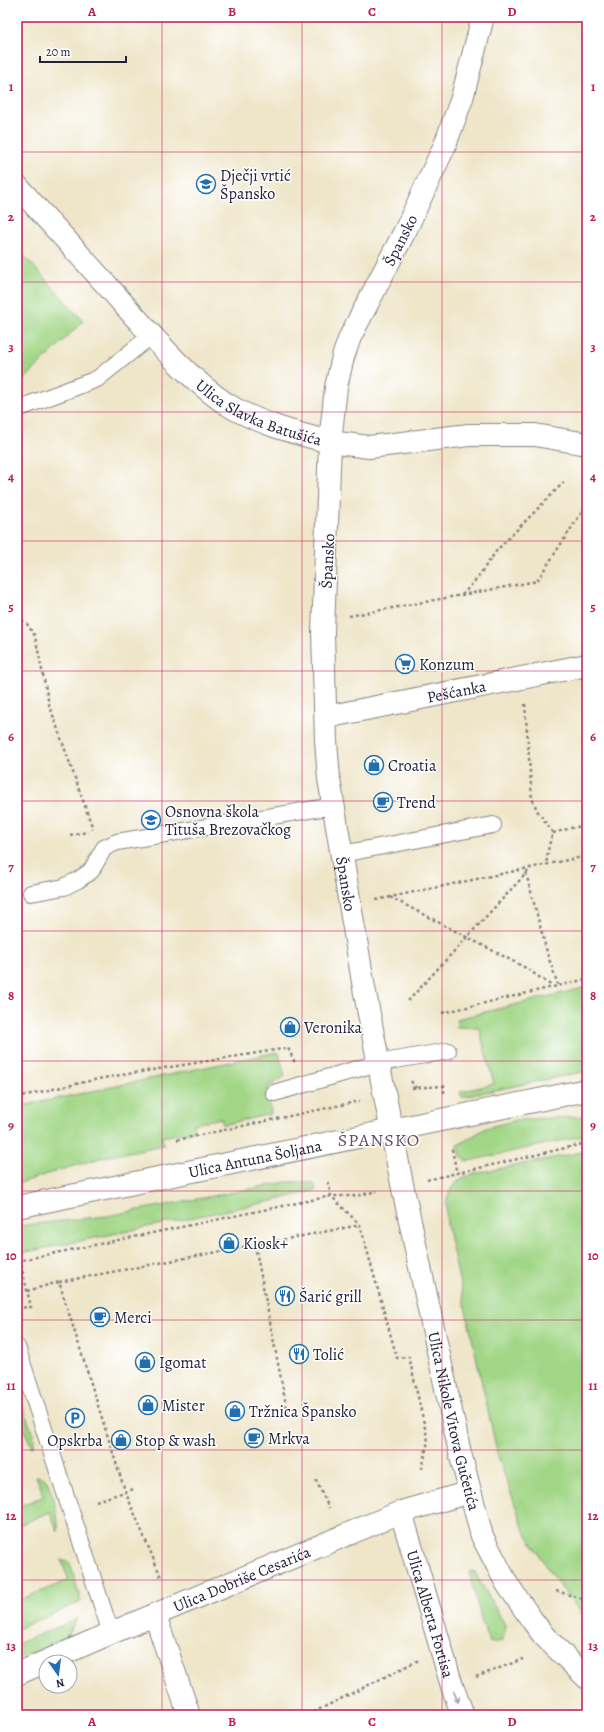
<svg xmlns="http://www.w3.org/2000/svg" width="604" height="1732" viewBox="0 0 604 1732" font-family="Alegreya,serif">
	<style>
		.green { fill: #a1d686; stroke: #627c60 }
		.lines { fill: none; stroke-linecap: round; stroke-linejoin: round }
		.lane-casing { stroke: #888482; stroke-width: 18 }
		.street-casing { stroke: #888482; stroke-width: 24 }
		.secondary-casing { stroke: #888482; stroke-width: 24 }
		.path { stroke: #888482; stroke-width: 2.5; stroke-dasharray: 3 3; stroke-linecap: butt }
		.lane { stroke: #fff; stroke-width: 16 }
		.street { stroke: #fff; stroke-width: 22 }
		.secondary { stroke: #fff; stroke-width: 22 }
		.oneway { stroke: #9c9ca7 }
		.grid { fill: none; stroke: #c2185b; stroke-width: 1; stroke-opacity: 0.55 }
		.labels { text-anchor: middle; stroke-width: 3; stroke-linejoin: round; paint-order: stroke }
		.poi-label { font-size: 16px; fill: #22223b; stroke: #fff; text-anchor: start }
		.street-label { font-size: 16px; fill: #22223b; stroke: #fff }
		.quarter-label { font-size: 18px; letter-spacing: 1px; fill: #615068; stroke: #fff }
		.neatline { fill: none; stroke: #c2185b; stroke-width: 1.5 }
		.grid-label { font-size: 13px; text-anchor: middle; font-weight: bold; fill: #c2185b }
	</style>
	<rect width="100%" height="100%" fill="#fff"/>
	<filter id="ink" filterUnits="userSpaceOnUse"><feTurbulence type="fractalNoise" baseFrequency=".025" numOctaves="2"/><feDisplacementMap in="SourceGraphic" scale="8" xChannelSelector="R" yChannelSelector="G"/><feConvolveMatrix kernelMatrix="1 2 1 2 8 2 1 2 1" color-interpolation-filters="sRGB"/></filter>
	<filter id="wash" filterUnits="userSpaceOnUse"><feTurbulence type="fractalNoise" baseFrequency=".012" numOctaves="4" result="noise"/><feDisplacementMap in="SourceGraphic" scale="16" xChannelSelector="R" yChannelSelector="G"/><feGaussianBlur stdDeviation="0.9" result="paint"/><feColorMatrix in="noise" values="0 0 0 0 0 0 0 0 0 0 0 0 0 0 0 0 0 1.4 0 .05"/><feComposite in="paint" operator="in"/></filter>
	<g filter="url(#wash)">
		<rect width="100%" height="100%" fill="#efe6ca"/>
		<!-- green -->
		<g class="green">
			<polygon points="17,248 83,321 17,387"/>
			<polygon points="587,987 587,1071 462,1097 460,1092 494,1084 479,1028 457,1027 457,1019"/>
			<polygon points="277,1052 279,1053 285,1076 268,1087 271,1114 223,1125 221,1118 193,1124 194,1131 162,1137 164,1145 104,1157 60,1170 17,1184 17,1107"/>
			<path d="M587 1116V1135L469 1161C460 1160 460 1152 458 1145L486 1128 516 1120Z"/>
			<path d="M587 1151V1620L553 1577 524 1530 498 1456 447 1225C445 1199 445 1184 473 1174Z"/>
			<polygon points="287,1182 304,1182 314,1184 316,1190 272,1201 17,1254 17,1226 107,1216"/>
			<polygon points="17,1396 20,1398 33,1435 34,1441 32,1448 24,1429 17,1431 17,1415 20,1413 17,1407"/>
			<path d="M36 1476C40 1476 44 1477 47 1481 52 1491 60 1521 58 1532L50 1512 17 1526V1507L44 1496Z"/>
			<polygon points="61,1560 68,1562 71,1565 81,1602 17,1629 17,1601 69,1580"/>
			<polygon points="474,1571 505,1625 505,1633 502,1641 492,1643 489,1642 482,1622 469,1572"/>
			<polygon points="77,1619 68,1634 62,1639 17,1659 17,1644"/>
		</g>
	</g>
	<g filter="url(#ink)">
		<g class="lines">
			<defs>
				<g id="lane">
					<polyline points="17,409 97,379 152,335"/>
					<polyline points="342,854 493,825"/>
					<polyline points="31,893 64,887 78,880 91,871 104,848 117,842 333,806"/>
					<polyline points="274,1093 378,1063 448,1051"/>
					<polyline points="17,1347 111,1633"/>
				</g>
				<g id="street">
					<polyline points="483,17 462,98 445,145 406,229 350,337 343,357 336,387 330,442 369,447 469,435 535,435 587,444"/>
					<path id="s1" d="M326 717 587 665"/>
					<path id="s2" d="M401 1512 452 1686 463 1715"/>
					<polyline points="155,1615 189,1715"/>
					<path id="s3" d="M17 1674 111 1633 401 1512 470 1492"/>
				</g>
				<g id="secondary">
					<path id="s4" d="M17 186C54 227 91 267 127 308 158 342 187 377 225 403 256 423 295 433 330 442L323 632 326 741 329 779 364 988 402 1184 460 1453 482 1536 507 1584 532 1620 544 1636 587 1678"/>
					<path id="s5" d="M17 1207 587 1090"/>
				</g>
			</defs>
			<!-- lane casing -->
			<use href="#lane" class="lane-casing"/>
			<!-- street casing -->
			<use href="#street" class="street-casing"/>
			<!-- secondary casing -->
			<use href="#secondary" class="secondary-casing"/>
			<!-- path -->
			<g class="path">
				<polyline points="462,595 475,581 497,550 564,482"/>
				<polyline points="17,616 27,624 35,636 49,704 93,829"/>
				<polyline points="349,616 537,581 587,504"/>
				<polyline points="525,704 532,799 538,812 553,833 549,845 546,865"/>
				<polyline points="553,833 575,827 587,826"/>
				<polyline points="70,835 88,832"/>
				<polyline points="526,873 548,956 558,985"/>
				<polyline points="390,897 526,968 552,986"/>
				<polyline points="376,900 587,856"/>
				<polyline points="408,1001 531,868"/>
				<polyline points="442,1013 587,979"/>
				<polyline points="411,1081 416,1088"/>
				<polyline points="412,1088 444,1086 444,1093"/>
				<polyline points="17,1097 103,1078 288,1048 295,1063"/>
				<polyline points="177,1140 360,1101"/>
				<polyline points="452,1149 457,1174"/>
				<polyline points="427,1180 587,1143"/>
				<polyline points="328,1182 331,1196 360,1225 397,1358 409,1357 428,1441 422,1469"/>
				<polyline points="255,1245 288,1415"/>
				<polyline points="17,1261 331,1196 356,1196 377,1191"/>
				<polyline points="59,1282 360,1225"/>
				<polyline points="27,1291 59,1282 125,1491 161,1577"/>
				<polyline points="17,1308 31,1307 20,1261"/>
				<polyline points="316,1480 329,1508"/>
				<polyline points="96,1501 134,1489"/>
				<polyline points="556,1591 587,1600"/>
				<polyline points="476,1677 523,1659"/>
				<polyline points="308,1715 419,1660"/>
			</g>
			<!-- lane -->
			<use href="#lane" class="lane"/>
			<!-- street -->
			<use href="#street" class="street"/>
			<!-- secondary -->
			<use href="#secondary" class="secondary"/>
		</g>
		<!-- one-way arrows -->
		<defs><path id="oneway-shaft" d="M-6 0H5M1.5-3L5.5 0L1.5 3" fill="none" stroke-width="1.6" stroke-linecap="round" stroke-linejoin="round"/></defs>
		<use class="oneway" href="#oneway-shaft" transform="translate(456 1697) rotate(68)"/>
	</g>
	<!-- grid -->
	<path class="grid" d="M162 17V1715M302 17V1715M442 17V1715M17 152H587M17 282H587M17 412H587M17 541H587M17 671H587M17 801H587M17 931H587M17 1061H587M17 1191H587M17 1320H587M17 1450H587M17 1580H587"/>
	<!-- icons -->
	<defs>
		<symbol id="school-ring" viewBox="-11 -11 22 22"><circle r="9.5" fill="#fff" stroke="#1f6fb2" stroke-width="1.5"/><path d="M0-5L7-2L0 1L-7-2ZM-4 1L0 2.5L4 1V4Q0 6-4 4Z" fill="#1f6fb2"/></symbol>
		<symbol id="supermarket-ring" viewBox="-11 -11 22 22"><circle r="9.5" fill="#fff" stroke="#1f6fb2" stroke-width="1.5"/><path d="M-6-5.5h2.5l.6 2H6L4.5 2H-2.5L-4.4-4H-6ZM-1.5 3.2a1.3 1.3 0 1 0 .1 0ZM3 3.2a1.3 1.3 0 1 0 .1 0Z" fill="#1f6fb2"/></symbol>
		<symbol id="shop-ring" viewBox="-11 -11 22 22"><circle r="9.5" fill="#fff" stroke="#1f6fb2" stroke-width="1.5"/><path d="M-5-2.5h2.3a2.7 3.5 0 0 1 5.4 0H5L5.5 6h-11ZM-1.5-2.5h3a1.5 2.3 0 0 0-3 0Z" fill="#1f6fb2"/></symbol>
		<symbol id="cafe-ring" viewBox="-11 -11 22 22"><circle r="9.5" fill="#fff" stroke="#1f6fb2" stroke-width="1.5"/><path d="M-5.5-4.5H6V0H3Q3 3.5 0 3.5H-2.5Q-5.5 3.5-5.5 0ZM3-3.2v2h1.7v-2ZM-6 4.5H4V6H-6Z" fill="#1f6fb2"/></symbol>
		<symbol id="restaurant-ring" viewBox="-11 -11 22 22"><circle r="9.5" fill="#fff" stroke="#1f6fb2" stroke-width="1.5"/><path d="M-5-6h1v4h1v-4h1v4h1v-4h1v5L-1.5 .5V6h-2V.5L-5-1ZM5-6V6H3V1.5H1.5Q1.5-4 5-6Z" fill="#1f6fb2"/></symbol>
		<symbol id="parking-ring" viewBox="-11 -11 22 22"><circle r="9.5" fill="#fff" stroke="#1f6fb2" stroke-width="1.5"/><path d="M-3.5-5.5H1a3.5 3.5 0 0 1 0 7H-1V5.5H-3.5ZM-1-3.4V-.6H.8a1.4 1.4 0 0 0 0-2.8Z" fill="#1f6fb2"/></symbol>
	</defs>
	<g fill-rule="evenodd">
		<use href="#school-ring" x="195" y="173" width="22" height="22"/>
		<use href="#supermarket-ring" x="394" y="653" width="22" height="22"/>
		<use href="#shop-ring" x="363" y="754" width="22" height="22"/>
		<use href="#cafe-ring" x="372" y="791" width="22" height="22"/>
		<use href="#school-ring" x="140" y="809" width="22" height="22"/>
		<use href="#shop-ring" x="279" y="1016" width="22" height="22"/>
		<use href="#shop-ring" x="218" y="1232" width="22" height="22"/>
		<use href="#restaurant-ring" x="274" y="1285" width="22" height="22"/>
		<use href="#cafe-ring" x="89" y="1306" width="22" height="22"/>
		<use href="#restaurant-ring" x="288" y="1343" width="22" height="22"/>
		<use href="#shop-ring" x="134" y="1351" width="22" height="22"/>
		<use href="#shop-ring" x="137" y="1394" width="22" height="22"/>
		<use href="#shop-ring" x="224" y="1400" width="22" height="22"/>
		<use href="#parking-ring" x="64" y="1407" width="22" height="22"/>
		<use href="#cafe-ring" x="243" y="1427" width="22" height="22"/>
		<use href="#shop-ring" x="110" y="1429" width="22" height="22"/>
	</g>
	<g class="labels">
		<!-- poi labels -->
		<g class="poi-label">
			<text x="220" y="181">Dječji vrtić<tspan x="220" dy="18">Špansko</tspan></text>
			<text x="419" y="670">Konzum</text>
			<text x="388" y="771">Croatia</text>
			<text x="397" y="808">Trend</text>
			<text x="165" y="817">Osnovna škola<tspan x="165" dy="18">Tituša Brezovačkog</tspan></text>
			<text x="304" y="1033">Veronika</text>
			<text x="243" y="1249">Kiosk+</text>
			<text x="299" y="1302">Šarić grill</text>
			<text x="114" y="1323">Merci</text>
			<text x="313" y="1360">Tolić</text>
			<text x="159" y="1368">Igomat</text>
			<text x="162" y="1411">Mister</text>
			<text x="249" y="1417">Tržnica Špansko</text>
			<text x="268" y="1444">Mrkva</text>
			<text x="75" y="1446" text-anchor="middle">Opskrba</text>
			<text x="135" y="1446">Stop &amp; wash</text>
		</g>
		<!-- street labels -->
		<g class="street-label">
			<text transform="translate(400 240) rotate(-63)" y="6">Špansko</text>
			<text dy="6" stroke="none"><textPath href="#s4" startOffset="336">Ulica Slavka Batušića</textPath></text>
			<text transform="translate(327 561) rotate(-87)" y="6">Špansko</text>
			<text dy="6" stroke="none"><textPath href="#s1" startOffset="133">Pešćanka</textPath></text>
			<text dy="6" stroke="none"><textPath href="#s4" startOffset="857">Špansko</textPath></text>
			<text dy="6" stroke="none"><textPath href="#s5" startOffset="243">Ulica Antuna Šoljana</textPath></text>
			<text dy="6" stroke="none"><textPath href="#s4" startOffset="1405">Ulica Nikole Vitova Gučetića</textPath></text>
			<text dy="6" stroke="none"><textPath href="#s3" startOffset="244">Ulica Dobriše Cesarića</textPath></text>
			<text dy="6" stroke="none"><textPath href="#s2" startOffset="106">Ulica Alberta Fortisa</textPath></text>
		</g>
		<!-- quarter labels -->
		<g class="quarter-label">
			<text x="379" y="1146">ŠPANSKO</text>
		</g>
	</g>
	<!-- margin -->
	<rect width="604" height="1732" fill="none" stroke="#fff" stroke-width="44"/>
	<!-- north arrow -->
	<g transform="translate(58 1674) rotate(166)"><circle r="19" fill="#ffffff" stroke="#a7a7b1"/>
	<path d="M0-3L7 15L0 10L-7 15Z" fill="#1f6fb2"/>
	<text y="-6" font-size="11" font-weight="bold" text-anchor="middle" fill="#22223b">N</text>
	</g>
	<!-- scale -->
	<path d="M40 56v6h86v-6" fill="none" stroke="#22223b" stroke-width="2"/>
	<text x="46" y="56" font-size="12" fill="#22223b" stroke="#ffffff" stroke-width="3" paint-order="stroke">20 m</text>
	<rect x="22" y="22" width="560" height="1688" class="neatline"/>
	<g class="grid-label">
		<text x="92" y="16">A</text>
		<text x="232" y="16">B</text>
		<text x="372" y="16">C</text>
		<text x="512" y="16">D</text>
		<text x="11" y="91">1</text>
		<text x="593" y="91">1</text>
		<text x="11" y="221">2</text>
		<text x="593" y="221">2</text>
		<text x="11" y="351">3</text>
		<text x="593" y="351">3</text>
		<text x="11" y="481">4</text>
		<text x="593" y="481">4</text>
		<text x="11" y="611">5</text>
		<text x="593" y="611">5</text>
		<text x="11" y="741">6</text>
		<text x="593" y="741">6</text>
		<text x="11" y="871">7</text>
		<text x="593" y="871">7</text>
		<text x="11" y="1000">8</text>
		<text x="593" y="1000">8</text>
		<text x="11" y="1130">9</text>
		<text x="593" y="1130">9</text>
		<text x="11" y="1260">10</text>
		<text x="593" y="1260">10</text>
		<text x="11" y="1390">11</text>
		<text x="593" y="1390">11</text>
		<text x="11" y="1520">12</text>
		<text x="593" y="1520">12</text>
		<text x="11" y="1650">13</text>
		<text x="593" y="1650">13</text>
		<text x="92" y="1726">A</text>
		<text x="232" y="1726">B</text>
		<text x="372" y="1726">C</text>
		<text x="512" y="1726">D</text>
	</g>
</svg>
